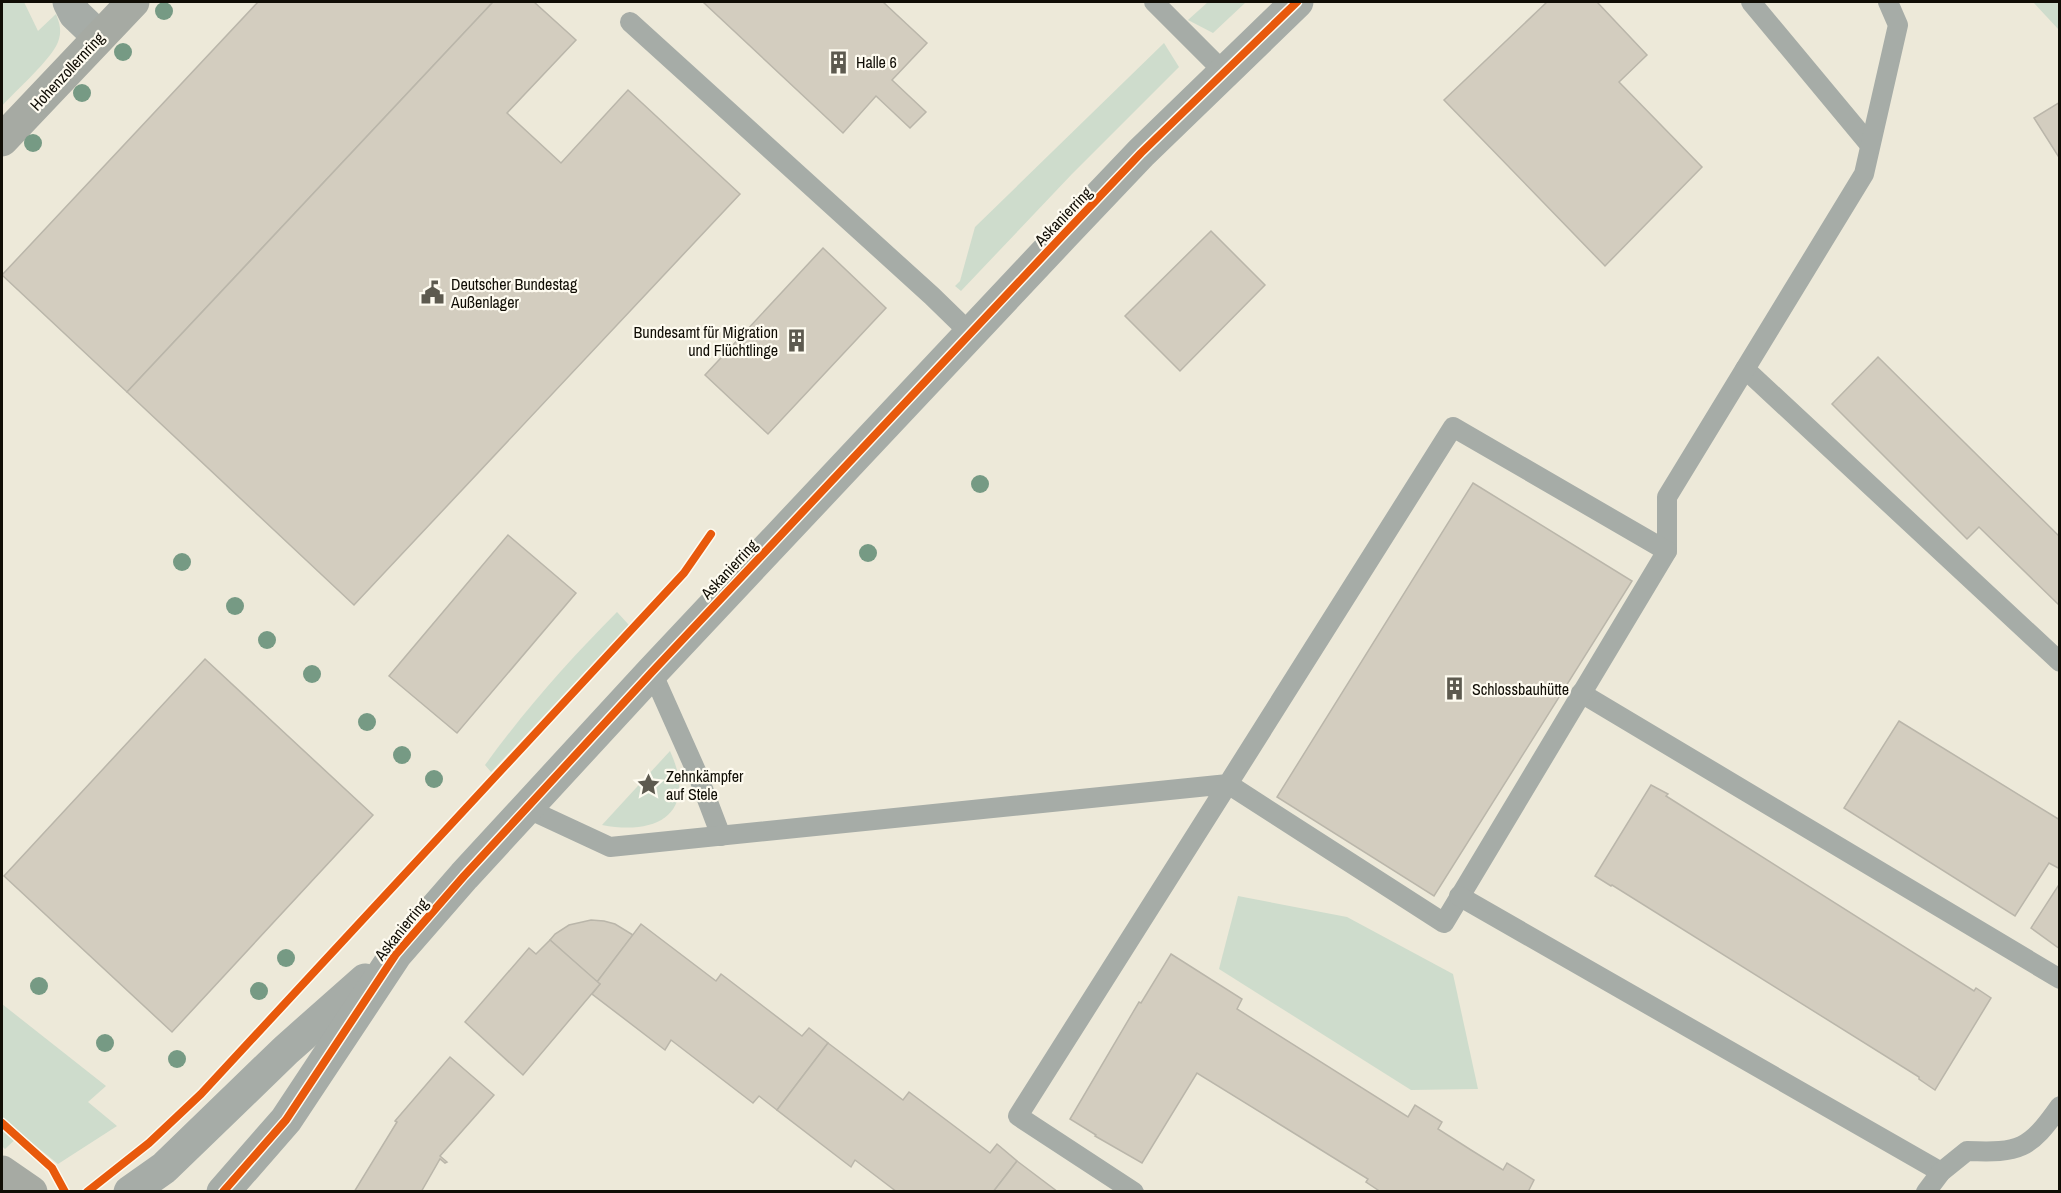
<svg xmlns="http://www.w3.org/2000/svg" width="2061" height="1193" viewBox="0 0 2061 1193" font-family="'Archivo Narrow',sans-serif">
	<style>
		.green { fill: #cedccc }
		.building { fill: #d3cdbf; stroke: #bab6aa; stroke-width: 1.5 }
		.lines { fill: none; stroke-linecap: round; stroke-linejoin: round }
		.lane { stroke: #a6aca7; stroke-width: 20 }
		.street { stroke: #a6aca7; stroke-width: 33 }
		.secondary { stroke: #a6aaa3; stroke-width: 33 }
		.cycleway-casing { stroke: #fefbf0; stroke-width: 11 }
		.cycleway { stroke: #e8590c; stroke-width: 8 }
		.tree { fill: #769a84 }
		.labels { text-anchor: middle; stroke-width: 4.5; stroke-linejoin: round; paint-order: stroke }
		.poi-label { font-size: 16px; fill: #100d05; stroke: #fefbf0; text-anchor: start }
		.street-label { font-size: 16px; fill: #100d05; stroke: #fefbf0 }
	</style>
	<rect width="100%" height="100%" fill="#ede9d9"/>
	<!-- green -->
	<g class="green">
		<path d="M2 2H24L38 31 56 14C60 24 62 32 58 42 51 60 16 90 2 106Z"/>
		<polygon points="1208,2 1246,2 1213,33 1188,20"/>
		<polygon points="2033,2 2059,2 2059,30"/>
		<polygon points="1164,43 1179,67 1072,174 961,291 955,286 960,281 975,227"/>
		<path d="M617 612 629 625 491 772 485 765C524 711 570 659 617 612Z"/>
		<path d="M670 751C698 812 659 836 602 825Z"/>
		<polygon points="1238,896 1347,917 1453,974 1478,1089 1411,1090 1219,969"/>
		<polygon points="2,1004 106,1086 88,1102 117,1126 58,1164 21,1134 5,1149 2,1146"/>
	</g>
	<!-- building -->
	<g class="building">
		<polygon points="258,2 493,2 127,392 2,275"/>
		<polygon points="493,2 534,2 576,40 507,113 561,163 628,90 740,194 354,605 127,392"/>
		<polygon points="703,2 883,2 927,43 892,80 926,112 910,128 876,96 843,133"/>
		<polygon points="1547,2 1597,2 1647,55 1619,82 1702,167 1605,266 1444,100"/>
		<polygon points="2060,102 2060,159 2034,118"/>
		<polygon points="1211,231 1265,285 1180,371 1125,316"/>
		<polygon points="823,248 886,308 768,434 705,375"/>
		<polygon points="1878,357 2060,537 2060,606 1979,527 1967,539 1832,404"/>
		<polygon points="1473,483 1632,581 1434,896 1277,797"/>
		<polygon points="508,535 576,593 457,733 389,676"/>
		<polygon points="205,659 373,815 172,1032 4,876"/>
		<polygon points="1899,721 2060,820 2060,869 2049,863 2015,916 1844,808"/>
		<polygon points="1651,785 1668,794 1666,796 1974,991 1976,988 1991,998 1935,1090 1919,1079 1919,1077 1612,885 1611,886 1595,876"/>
		<polygon points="2060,883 2060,949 2031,928"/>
		<polygon points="591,920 604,921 615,924 633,935 597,982 550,940 555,934 569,925"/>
		<polygon points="641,924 716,981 721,974 802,1036 809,1028 828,1043 777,1110 759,1096 753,1103 671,1040 665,1050 592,994 600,984 597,982"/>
		<polygon points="550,940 600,984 523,1075 465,1022 529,948 536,954"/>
		<polygon points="1171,954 1242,999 1237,1009 1408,1117 1415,1105 1442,1122 1438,1129 1471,1150 1503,1170 1507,1163 1534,1180 1528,1192 1381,1192 1366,1182 1368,1179 1197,1073 1142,1163 1095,1136 1096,1135 1070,1119 1139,1002 1141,1003"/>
		<polygon points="828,1043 903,1100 909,1092 990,1153 997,1144 1017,1161 993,1192 897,1192 855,1160 851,1167 777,1110"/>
		<polygon points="450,1057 494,1095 440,1156 447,1162 445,1163 440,1159 421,1192 354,1192 397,1122 395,1121"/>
		<polygon points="1017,1161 1058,1192 993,1192"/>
	</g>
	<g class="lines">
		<!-- lane -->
		<g class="lane">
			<polyline points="1154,2 1224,72"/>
			<polyline points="1751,2 1870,145"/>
			<polyline points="630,22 932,296 970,333"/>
			<polyline points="1745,369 2060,662"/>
			<polyline points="1667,551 1667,497 1864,174 1898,25 1888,2"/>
			<polyline points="652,672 697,773 721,836"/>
			<polyline points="1581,693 2060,979"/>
			<polyline points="526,808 610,847 1228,784 1453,427 1667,551 1444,923 1228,784 1018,1116 1134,1192"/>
			<polyline points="1459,896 1941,1172"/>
			<path d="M1926 1192 1941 1172 1967 1151C2020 1153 2029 1150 2060 1106"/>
		</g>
		<!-- street -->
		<g class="street">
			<polyline points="69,2 75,14 99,37"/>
			<polyline points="130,1192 164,1168 286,1050 365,980"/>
			<polyline points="223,1192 286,1120 396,954 464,876 652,672 1063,235 1141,153 1297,2"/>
		</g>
		<!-- secondary -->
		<g class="secondary">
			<polyline points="2,140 133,2"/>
			<polyline points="2,1172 31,1192"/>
		</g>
		<defs>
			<g id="cycleway">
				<polyline points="2,1123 52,1168 65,1192"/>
				<polyline points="87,1192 149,1143 201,1094 684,573 711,534"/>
				<polyline points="223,1192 286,1120 396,954 464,876 652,672 1063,235 1141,153 1297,2"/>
			</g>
		</defs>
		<!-- cycleway casing -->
		<use href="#cycleway" class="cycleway-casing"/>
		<!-- cycleway -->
		<use href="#cycleway" class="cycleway"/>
	</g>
	<!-- trees -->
	<g class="tree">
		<circle cx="164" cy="11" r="9"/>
		<circle cx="123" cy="52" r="9"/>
		<circle cx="82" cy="93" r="9"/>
		<circle cx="33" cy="143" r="9"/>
		<circle cx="980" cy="484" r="9"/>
		<circle cx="868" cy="553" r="9"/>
		<circle cx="182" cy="562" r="9"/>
		<circle cx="235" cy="606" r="9"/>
		<circle cx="267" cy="640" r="9"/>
		<circle cx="312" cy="674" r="9"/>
		<circle cx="367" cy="722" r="9"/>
		<circle cx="402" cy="755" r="9"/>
		<circle cx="434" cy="779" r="9"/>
		<circle cx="286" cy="958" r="9"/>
		<circle cx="39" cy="986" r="9"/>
		<circle cx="259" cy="991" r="9"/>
		<circle cx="105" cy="1043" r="9"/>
		<circle cx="177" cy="1059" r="9"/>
	</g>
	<!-- icons -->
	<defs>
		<symbol id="building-bare" viewBox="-9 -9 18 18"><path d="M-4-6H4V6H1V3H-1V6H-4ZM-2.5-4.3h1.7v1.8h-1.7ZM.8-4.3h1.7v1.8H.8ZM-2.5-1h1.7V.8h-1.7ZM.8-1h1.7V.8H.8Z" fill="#5d5a4f" stroke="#fefbf0" stroke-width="2.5" paint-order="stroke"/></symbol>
		<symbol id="civic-bare" viewBox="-9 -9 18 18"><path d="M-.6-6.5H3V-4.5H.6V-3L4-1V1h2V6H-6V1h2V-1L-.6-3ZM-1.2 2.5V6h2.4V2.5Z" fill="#5d5a4f" stroke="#fefbf0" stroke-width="2.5" paint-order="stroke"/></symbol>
		<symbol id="sight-bare" viewBox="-9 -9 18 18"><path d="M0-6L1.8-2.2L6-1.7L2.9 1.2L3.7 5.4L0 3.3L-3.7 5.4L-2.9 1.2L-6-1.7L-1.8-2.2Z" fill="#5d5a4f" stroke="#fefbf0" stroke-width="2.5" paint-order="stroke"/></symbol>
	</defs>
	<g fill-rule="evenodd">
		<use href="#building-bare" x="822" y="46" width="33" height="33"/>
		<use href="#civic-bare" x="416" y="276" width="33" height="33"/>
		<use href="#building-bare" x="780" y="324" width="33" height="33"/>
		<use href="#building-bare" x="1438" y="672" width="33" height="33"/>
		<use href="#sight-bare" x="632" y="768" width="33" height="33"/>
	</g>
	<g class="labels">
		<!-- poi labels -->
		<g class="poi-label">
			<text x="856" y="68">Halle 6</text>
			<text x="451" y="290">Deutscher Bundestag<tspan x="451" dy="18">Außenlager</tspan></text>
			<text x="778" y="338" text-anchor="end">Bundesamt für Migration<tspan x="778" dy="18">und Flüchtlinge</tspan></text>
			<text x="1472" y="695">Schlossbauhütte</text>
			<text x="666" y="782">Zehnkämpfer<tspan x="666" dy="18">auf Stele</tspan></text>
		</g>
		<!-- street labels -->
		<g class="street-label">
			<text transform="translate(67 71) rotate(-47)" y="6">Hohenzollernring</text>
			<text transform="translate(1063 216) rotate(-46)" y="6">Askanierring</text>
			<text transform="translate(729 569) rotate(-47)" y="6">Askanierring</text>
			<text transform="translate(401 929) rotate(-51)" y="6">Askanierring</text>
		</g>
	</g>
	<!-- border -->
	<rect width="2061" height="1193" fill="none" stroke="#100d05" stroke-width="6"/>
</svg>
